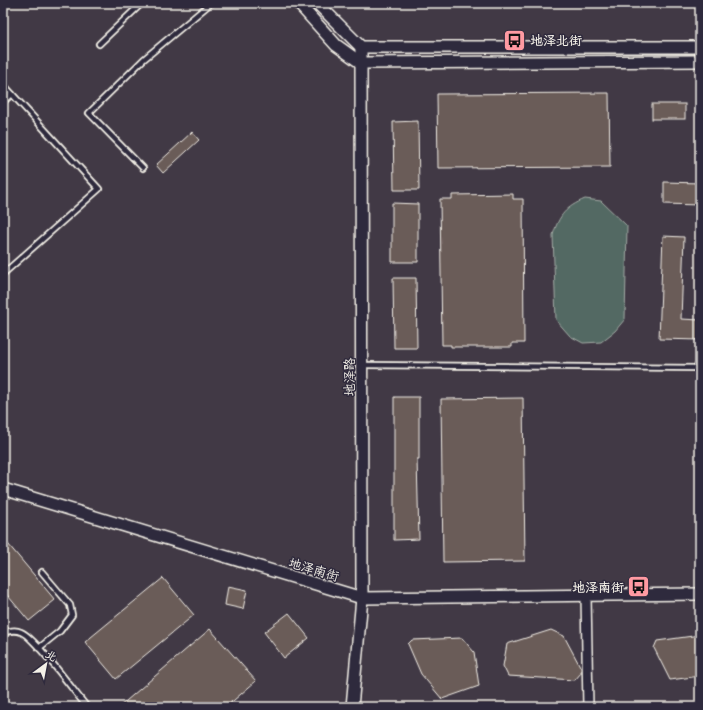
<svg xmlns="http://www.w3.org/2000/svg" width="703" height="710" viewBox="0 0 703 710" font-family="Dekko,'LXGW WenKai TC',sans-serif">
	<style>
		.green { fill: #536964; stroke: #a4ada6 }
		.building { fill: #6b5b59; stroke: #f4f1e8 }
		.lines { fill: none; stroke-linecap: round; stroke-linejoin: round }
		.service-casing { stroke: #f4f1e8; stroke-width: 8 }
		.minor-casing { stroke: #f4f1e8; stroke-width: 12 }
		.tertiary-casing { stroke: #f4f1e8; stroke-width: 14 }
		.service { stroke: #2f2a3d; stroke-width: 4.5 }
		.minor { stroke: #2f2a3d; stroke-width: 9 }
		.tertiary { stroke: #2f2a3d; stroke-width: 11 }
		.labels { text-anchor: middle; stroke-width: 3; stroke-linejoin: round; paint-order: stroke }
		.poi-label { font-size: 13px; font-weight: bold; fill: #f4f1e8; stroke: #2f2a3d; text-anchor: start }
		.street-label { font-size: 13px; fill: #f4f1e8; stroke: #2f2a3d }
	</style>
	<rect width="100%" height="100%" fill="#413945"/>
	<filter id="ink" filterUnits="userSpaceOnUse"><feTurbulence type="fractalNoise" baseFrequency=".025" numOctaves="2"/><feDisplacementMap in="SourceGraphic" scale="8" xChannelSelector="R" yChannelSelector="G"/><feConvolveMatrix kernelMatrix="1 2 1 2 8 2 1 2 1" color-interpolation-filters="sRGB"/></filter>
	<g filter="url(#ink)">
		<!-- green -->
		<path class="green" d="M585 199 601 201 627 226 625 319 615 331 601 342 583 343 570 336 556 320 553 235C559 215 566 207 585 199Z"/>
		<!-- building -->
		<g class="building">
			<polygon points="609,93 610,167 438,168 437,94"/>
			<rect x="652" y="104" width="33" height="15"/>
			<polygon points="418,121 419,190 394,190 393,122"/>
			<polygon points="192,132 199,140 163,173 156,165"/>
			<polygon points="664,182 700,183 700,205 664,204"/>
			<polygon points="513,194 513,199 523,199 524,343 512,343 512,347 451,347 451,345 442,345 440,199 452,199 452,195"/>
			<polygon points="392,203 418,204 418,262 392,262"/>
			<polygon points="663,236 684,237 681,319 700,320 700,340 659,339"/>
			<polygon points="393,278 416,278 417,348 394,348"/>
			<polygon points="394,397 419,397 419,459 417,459 419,539 394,540"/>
			<polygon points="523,398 525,561 443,562 441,399"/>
			<polygon points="3,538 55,600 29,621 3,590"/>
			<polygon points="163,578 194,615 116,679 85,642"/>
			<polygon points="228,586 247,590 243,609 225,605"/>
			<polygon points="289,613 309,638 284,658 264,632"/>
			<polygon points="210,629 256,681 226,707 119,707"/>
			<polygon points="551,630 564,636 581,668 581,673 575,680 508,676 503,666 507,644"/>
			<polygon points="700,635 700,676 670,680 654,648 657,641"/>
			<polygon points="462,638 474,652 479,686 442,699 421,674 408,644 412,640"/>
		</g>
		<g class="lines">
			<defs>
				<g id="service">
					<polyline points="99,44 142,3"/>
					<polyline points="3,84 12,94"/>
					<polyline points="3,102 12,94 99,189 3,274"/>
					<polyline points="143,168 89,113 144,59 211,3"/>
					<polyline points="363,365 700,368"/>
					<path d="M3 633C9 631 15 629 21 632 35 637 75 693 87 707"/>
					<polyline points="39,648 60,631 72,615 70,605 42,572"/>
				</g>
				<polyline id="minor" points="586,596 588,707"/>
				<g id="tertiary">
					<polyline points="298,3 336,45 361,63 700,61"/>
					<polyline points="317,3 361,47 700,47"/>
					<polyline points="3,489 362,598 700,594"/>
					<polyline points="352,707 362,598 361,47"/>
				</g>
			</defs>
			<!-- service casing -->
			<use href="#service" class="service-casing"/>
			<!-- minor casing -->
			<use href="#minor" class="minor-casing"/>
			<!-- tertiary casing -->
			<use href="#tertiary" class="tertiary-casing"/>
			<!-- service -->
			<use href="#service" class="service"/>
			<!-- minor -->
			<use href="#minor" class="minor"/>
			<!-- tertiary -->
			<use href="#tertiary" class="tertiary"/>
		</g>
	</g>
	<!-- icons -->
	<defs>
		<symbol id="bus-square" viewBox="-11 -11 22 22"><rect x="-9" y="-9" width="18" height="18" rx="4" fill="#ff9aa2" stroke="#2f2a3d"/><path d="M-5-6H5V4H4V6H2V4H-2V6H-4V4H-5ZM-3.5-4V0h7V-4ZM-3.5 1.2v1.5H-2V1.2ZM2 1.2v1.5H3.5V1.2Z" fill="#111"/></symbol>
	</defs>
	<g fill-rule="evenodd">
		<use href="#bus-square" x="502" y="28" width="25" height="25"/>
		<use href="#bus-square" x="626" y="574" width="25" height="25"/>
	</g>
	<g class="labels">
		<!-- poi labels -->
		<g class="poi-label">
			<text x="530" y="45">地泽北街</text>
			<text x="624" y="592" text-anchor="end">地泽南街</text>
		</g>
		<!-- street labels -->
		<g class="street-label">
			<text transform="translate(349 377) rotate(-90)" y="5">地泽路</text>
			<text transform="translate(314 569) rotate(17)" y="5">地泽南街</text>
		</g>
	</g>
	<!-- margin -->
	<rect width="703" height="710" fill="none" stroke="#2f2a3d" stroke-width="16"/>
	<rect x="8" y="8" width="687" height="694" fill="none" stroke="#f4f1e8" stroke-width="1.5" filter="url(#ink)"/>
	<!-- north arrow -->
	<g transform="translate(46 664) rotate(32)" stroke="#2f2a3d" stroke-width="3" paint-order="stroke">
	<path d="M0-3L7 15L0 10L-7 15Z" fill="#f4f1e8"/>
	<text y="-6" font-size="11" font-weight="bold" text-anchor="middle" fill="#f4f1e8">北</text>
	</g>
</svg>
